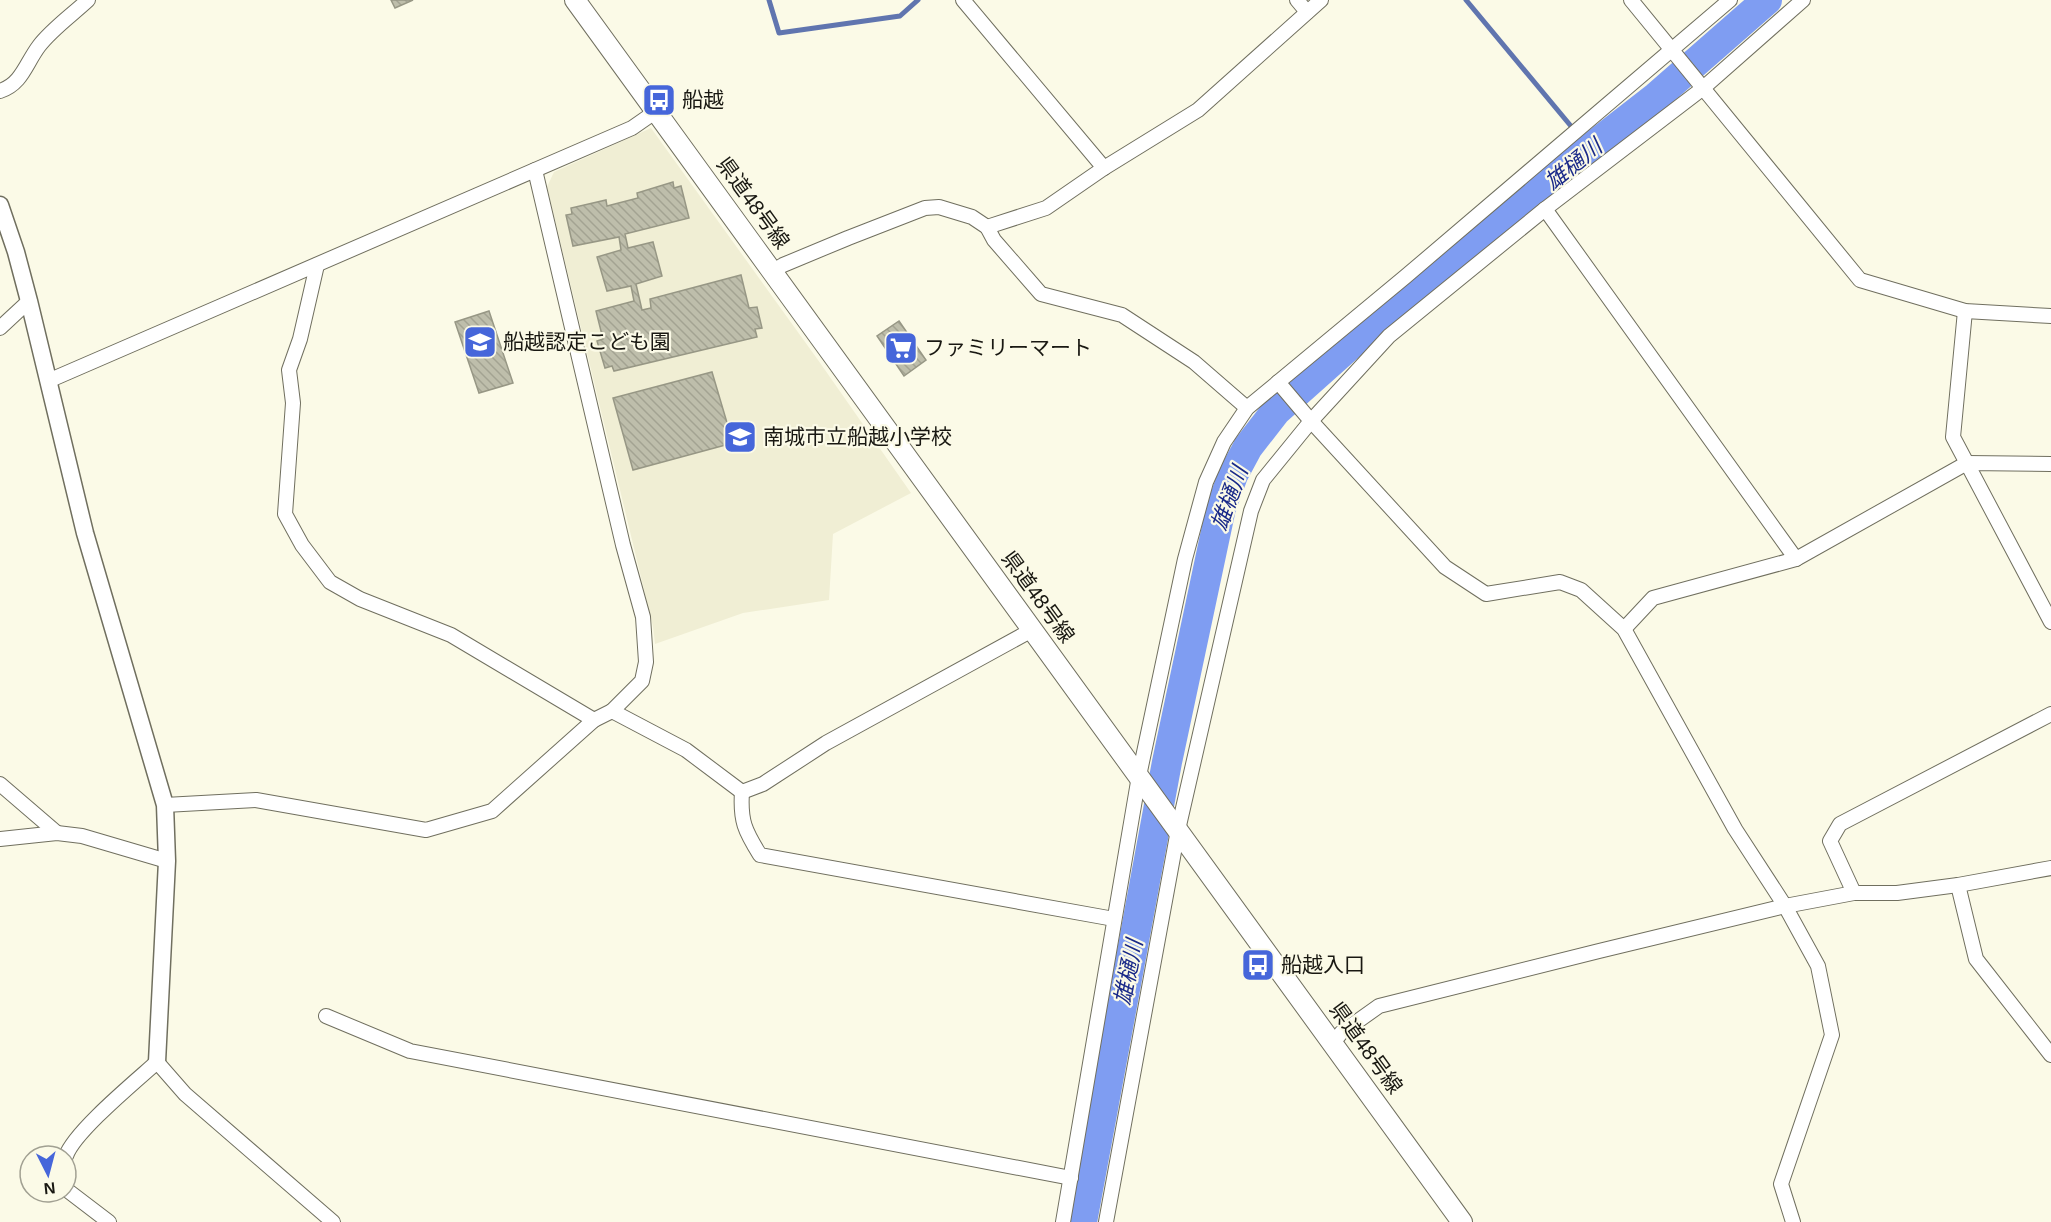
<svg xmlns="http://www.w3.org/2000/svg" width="2051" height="1222" viewBox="0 0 2051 1222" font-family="Helvetica,'Noto Sans JP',sans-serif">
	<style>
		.built { fill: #f0eed4 }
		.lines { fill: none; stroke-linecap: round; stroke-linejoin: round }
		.stream { stroke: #6075af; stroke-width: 5 }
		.river { stroke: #7f9df2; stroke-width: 30 }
		.building { fill: url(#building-back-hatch); stroke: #979785; stroke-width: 1.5 }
		.minor-casing { stroke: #706f5f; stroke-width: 16 }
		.tertiary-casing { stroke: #706f5f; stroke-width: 19 }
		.secondary-casing { stroke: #706f5f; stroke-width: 22 }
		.minor { stroke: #fff; stroke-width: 14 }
		.tertiary { stroke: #fff; stroke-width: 16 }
		.secondary { stroke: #fff; stroke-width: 20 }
		.labels { text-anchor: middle; stroke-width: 4.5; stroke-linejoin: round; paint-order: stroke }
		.poi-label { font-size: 21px; fill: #191812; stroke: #fbfae7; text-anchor: start }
		.street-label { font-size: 21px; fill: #191812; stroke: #fbfae7 }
		.water-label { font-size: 22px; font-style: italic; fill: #192989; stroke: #fbfae7 }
	</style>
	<defs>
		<pattern id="building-back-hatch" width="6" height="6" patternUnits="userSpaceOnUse" patternTransform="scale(1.5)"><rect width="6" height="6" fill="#bebeab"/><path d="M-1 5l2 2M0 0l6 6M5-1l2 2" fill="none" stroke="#a3a392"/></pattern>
	</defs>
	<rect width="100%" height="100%" fill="#fbfae7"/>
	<!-- built -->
	<polygon class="built" points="651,128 818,360 911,493 833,534 829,600 743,613 655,644 653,627 547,187 554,172"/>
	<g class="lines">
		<!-- stream -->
		<g class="stream">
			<polyline points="769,0 779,33 900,16 918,0"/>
			<polyline points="1466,0 1590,149"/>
		</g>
		<!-- river -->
		<polyline class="river" points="1082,1222 1167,762 1221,508 1233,475 1248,447 1276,411 1368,329 1516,206 1656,97 1767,0"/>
	</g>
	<!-- building -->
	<g class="building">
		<polygon points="391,0 413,0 395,8"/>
		<polygon points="673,182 674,188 681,186 689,218 625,234 628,248 653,242 662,276 636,284 642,310 651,308 650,299 741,275 749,308 757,307 762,328 755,329 757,337 614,371 612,366 605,368 597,341 603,339 596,311 634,301 631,286 607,291 597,257 621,250 619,237 573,246 566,215 572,214 571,208 606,200 607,206 638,198 637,193"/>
		<polygon points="489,311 513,383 479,393 455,322"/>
		<polygon points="899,321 926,360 904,376 877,336"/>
		<polygon points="712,372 733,443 633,470 613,398"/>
	</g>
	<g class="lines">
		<defs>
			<g id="minor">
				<polyline points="963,0 1104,168"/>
				<polyline points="1297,0 1307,12"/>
				<polyline points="1631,0 1860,280 1965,311 2051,316"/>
				<path d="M0 91C22 84 26 63 39 46 52 29 72 15 88 0"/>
				<polyline points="535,170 623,545 643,617 646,662 642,681 612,711"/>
				<polyline points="1545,209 1796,559"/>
				<polyline points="987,227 1046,208 1104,168 1198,110 1321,0"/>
				<polyline points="317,265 300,339 289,370 293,403 285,514 302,545 330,582 360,599 451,635 594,720 612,711 686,750 742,792"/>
				<polyline points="773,271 783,265 848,238 925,208 939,207 972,217 987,227 994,240 1041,294 1122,315 1194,362 1247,408"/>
				<polyline points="1965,311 1953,437 2051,622"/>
				<polyline points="0,328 29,301"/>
				<polyline points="48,381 632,128 655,112"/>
				<polyline points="1278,382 1311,421 1445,567 1486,594 1560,582 1581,590 1624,629 1735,829 1785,906 1818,966 1832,1035 1781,1184 1793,1222"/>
				<polyline points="1624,629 1653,598 1796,559 1967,463 2051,464"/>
				<polyline points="0,784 57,833"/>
				<path d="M742 792C740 821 745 831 760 855L1114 919"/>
				<polyline points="742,792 763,784 826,743 1032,630"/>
				<polyline points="165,805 256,800 426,830 492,811 594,720"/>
				<polyline points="0,839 57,833 82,836 167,861"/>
				<polyline points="1958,885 1976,959 2051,1055"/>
				<polyline points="1854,893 1830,841 1840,824 2051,714"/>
				<polyline points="326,1016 410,1051 1071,1178"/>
				<polyline points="1333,1043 1341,1033 1379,1006 1599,951 1785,906 1854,893 1897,893 1958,885 2051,868"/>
				<path d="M66 1156C74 1132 136 1081 157 1062L185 1094 333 1222"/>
				<polyline points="66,1187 67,1190 109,1222"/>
				<polyline points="1063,1222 1139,776 1185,559 1206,482 1224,442 1247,408 1405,277 1730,0"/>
				<polyline points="1106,1222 1178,830 1251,511 1263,480 1311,421 1389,336 1545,209 1702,89 1803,0"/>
			</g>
			<polyline id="tertiary" points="0,205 16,252 29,301 85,533 165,805 167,861 157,1062"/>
			<polyline id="secondary" points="575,0 1462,1222"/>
		</defs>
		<!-- minor casing -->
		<use href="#minor" class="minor-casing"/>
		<!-- tertiary casing -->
		<use href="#tertiary" class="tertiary-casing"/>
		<!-- secondary casing -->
		<use href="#secondary" class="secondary-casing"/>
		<!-- minor -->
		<use href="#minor" class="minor"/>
		<!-- tertiary -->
		<use href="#tertiary" class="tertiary"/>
		<!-- secondary -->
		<use href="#secondary" class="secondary"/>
	</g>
	<!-- icons -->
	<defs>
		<symbol id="bus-square" viewBox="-11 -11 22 22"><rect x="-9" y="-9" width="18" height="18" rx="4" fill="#4666da" stroke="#fbfae7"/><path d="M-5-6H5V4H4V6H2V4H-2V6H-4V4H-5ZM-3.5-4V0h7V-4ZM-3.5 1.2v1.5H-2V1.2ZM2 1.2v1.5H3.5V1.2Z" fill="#fff"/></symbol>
		<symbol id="school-square" viewBox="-11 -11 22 22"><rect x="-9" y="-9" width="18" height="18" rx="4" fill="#4666da" stroke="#fbfae7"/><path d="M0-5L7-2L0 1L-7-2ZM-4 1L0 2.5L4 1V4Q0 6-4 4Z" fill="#fff"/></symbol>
		<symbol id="supermarket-square" viewBox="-11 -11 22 22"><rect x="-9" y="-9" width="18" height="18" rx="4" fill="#4666da" stroke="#fbfae7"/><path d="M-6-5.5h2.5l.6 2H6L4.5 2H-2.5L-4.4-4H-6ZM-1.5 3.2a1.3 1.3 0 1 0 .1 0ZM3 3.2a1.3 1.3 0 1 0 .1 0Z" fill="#fff"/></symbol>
	</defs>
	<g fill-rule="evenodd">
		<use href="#bus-square" x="640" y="81" width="38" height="38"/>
		<use href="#school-square" x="461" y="323" width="38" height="38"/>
		<use href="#supermarket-square" x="882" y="329" width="38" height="38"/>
		<use href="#school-square" x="721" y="418" width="38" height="38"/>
		<use href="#bus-square" x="1239" y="946" width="38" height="38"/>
	</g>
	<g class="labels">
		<!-- poi labels -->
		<g class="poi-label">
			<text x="682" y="107">船越</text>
			<text x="503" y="349">船越認定こども園</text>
			<text x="924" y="355">ファミリーマート</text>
			<text x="763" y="444">南城市立船越小学校</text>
			<text x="1281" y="972">船越入口</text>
		</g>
		<!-- street labels -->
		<g class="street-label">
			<text transform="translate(753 203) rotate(54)" y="7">県道48号線</text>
			<text transform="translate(1038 597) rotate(54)" y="7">県道48号線</text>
			<text transform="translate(1366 1048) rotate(54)" y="7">県道48号線</text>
		</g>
		<!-- water labels -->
		<g class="water-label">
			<text transform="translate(1573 164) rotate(-39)" y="8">雄樋川</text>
			<text transform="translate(1229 498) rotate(-70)" y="8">雄樋川</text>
			<text transform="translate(1128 972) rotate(-79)" y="8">雄樋川</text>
		</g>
	</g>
	<!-- north arrow -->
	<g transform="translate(48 1174) rotate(174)"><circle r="28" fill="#fbfae7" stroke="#a1a092" stroke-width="1.5"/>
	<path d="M0-4.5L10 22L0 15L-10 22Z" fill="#4666da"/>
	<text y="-9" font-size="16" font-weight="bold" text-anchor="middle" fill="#191812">N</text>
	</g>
</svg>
